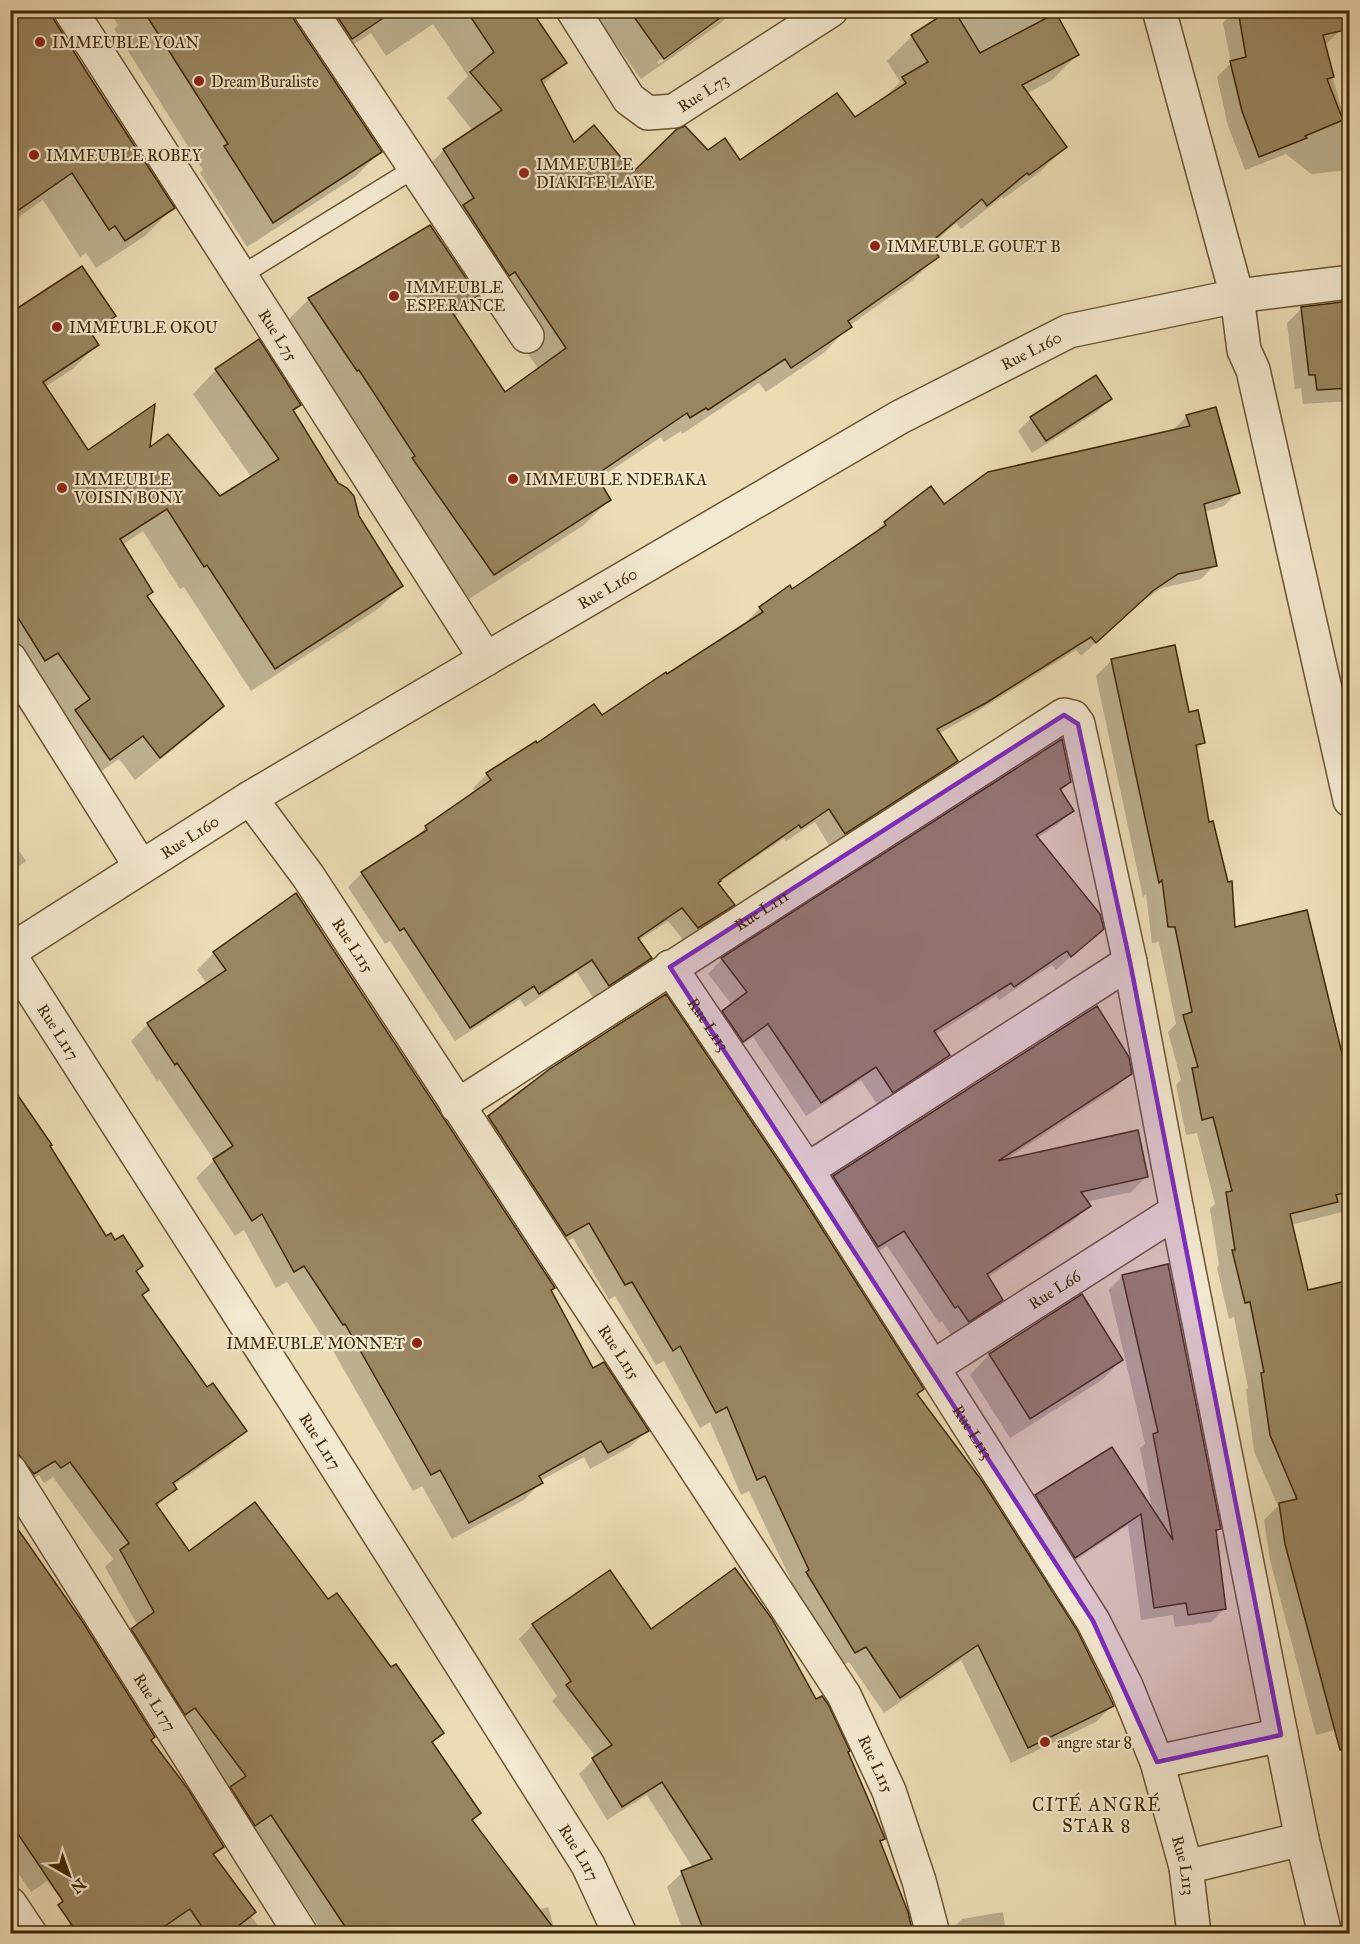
<svg xmlns="http://www.w3.org/2000/svg" width="1360" height="1944" viewBox="0 0 1360 1944" font-family="'IM FELL Great Primer',serif">
	<style>
		.shadow { fill: #0003; fill-rule: evenodd }
		.building { fill: #998662; stroke: #3f2806; stroke-width: 1.5 }
		.lines { fill: none; stroke-linecap: round; stroke-linejoin: round }
		.service-casing { stroke: #6a5532; stroke-width: 21 }
		.minor-casing { stroke: #6a5532; stroke-width: 36 }
		.service { stroke: #f3e8d0; stroke-width: 18 }
		.minor { stroke: #f3e8d0; stroke-width: 33 }
		.marked { fill: #7b2cbf; fill-opacity: 0.2; stroke: #7b2cbf; stroke-width: 4.5; stroke-linejoin: round }
		.poi-dot { fill: #8f2418; stroke: #f3e8d0; stroke-width: 2 }
		.labels { text-anchor: middle; stroke-width: 4.5; stroke-linejoin: round; paint-order: stroke }
		.poi-label { font-size: 16px; fill: #3f2806; stroke: #f3e8d0; text-anchor: start }
		.street-label { font-size: 16px; fill: #3f2806; stroke: #f3e8d0 }
		.neighbourhood-label { font-size: 18px; letter-spacing: 1.5px; fill: #3f2806; stroke: #f3e8d0 }
	</style>
	<rect width="100%" height="100%" fill="#ecdcb6"/>
	<filter id="stains"><feTurbulence type="fractalNoise" baseFrequency=".00333" numOctaves="4"/><feColorMatrix values="0 0 0 0 .2 0 0 0 0 .09 0 0 0 0 .02 0 0 0 .5 -.17"/></filter>
	<radialGradient id="worn" r=".72"><stop offset=".6" stop-color="#630" stop-opacity="0"/><stop offset="1" stop-color="#630" stop-opacity=".3"/></radialGradient>
	<!-- shadow -->
	<g class="shadow">
		<polygon points="10,10 173,208 145,236 96,268 86,253 80,257 43,200 10,223"/>
		<polygon points="108,10 531,10 565,63 542,86 573,144 633,174 707,152 739,162 855,119 879,103 900,82 887,61 912,36 953,10 1053,10 1077,55 1052,80 1026,94 1065,147 1040,172 1003,199 1002,197 961,229 956,223 930,246 937,256 912,281 849,326 825,352 766,392 759,383 682,434 681,431 664,442 661,437 597,480 609,500 584,525 469,599 388,484 284,324 309,299 476,295 454,318 504,394 539,370 489,296 418,176 444,150 473,131 447,98 468,76 433,24 386,56 371,33 326,63 301,25 291,16 380,152 355,177 247,247 200,173 203,170 114,29 118,25"/>
		<path d="M583 10H733L721 23 641 79 593 12ZM720 17V20L659 64 657 62Z"/>
		<polygon points="1230,10 1335,10 1340,31 1324,46 1344,118 1350,118 1350,170 1311,174 1286,154 1245,170 1228,126 1217,77 1231,63 1223,23 1231,15"/>
		<polygon points="1350,302 1350,401 1303,404 1301,388 1295,389 1287,323 1302,308"/>
		<polygon points="10,315 114,316 92,337 97,344 74,368 45,387 88,452 148,450 220,498 252,478 193,394 216,370 299,405 292,412 402,586 378,609 251,691 184,587 180,589 143,531 122,545 151,592 146,597 222,706 198,729 135,780 119,759 86,782 10,665"/>
		<polygon points="1110,399 1097,412 1032,453 1018,431 1031,418"/>
		<polygon points="1187,416 1238,492 1224,506 1204,512 1215,565 1201,579 1162,588 1138,604 1081,656 1076,650 970,716 938,734 956,761 942,775 830,847 815,822 786,841 784,838 717,884 733,905 719,919 684,941 668,921 638,941 650,958 636,972 594,999 577,972 525,1007 520,999 455,1041 390,941 385,944 348,887 362,873 412,841 426,827 476,792 473,788 487,774 536,745 601,717 667,676 747,624 746,622 760,608 792,591 869,538 884,523 931,488 944,506 1173,430"/>
		<polygon points="1112,660 1188,713 1203,743 1195,751 1208,824 1234,929 1350,1091 1350,1210 1291,1225 1350,1726 1316,1735 1270,1560 1264,1520 1278,1506 1254,1451 1246,1390 1248,1388 1234,1317 1229,1319 1217,1268 1219,1265 1210,1209 1215,1204 1197,1133 1186,1135 1176,1085 1181,1080 1168,1032 1176,1024 1159,942 1152,943 1146,894 1143,897 1096,676"/>
		<polygon points="1070,782 1060,792 1072,811 1057,825 1037,838 1102,929 1056,970 1052,965 999,1000 996,996 935,1035 948,1055 934,1069 878,1106 861,1080 806,1116 753,1037 728,1055 709,1026 732,1005 708,974 722,959"/>
		<polygon points="10,838 26,861 10,873"/>
		<polygon points="214,953 549,1291 592,1370 647,1430 630,1447 590,1469 584,1457 540,1481 541,1482 524,1500 452,1539 422,1486 413,1491 327,1340 325,1341 287,1282 276,1288 244,1230 235,1236 196,1178 214,1160 159,1079 157,1081 131,1041 148,1024 207,984 197,970"/>
		<polygon points="552,1069 916,1395 1112,1706 1096,1722 1011,1763 961,1660 884,1713 849,1662 838,1668 791,1589 794,1587 749,1491 741,1495 710,1422 700,1428 664,1361 656,1365 615,1296 609,1300 573,1238 550,1251 473,1133 489,1117"/>
		<polygon points="1130,1073 1114,1089 1005,1160 1147,1176 1131,1192 1086,1202 1089,1206 1073,1221 987,1278 1001,1300 986,1315 952,1337 942,1321 939,1323 887,1246 862,1262 818,1193 834,1177"/>
		<polygon points="10,1103 48,1146 106,1238 135,1272 147,1290 141,1296 207,1389 245,1431 229,1447 173,1486 175,1488 156,1507 189,1554 328,1601 391,1669 442,1733 431,1744 480,1813 471,1821 538,1910 548,1907 556,1934 324,1934 254,1830 116,1646 138,1626 105,1567 113,1559 53,1477 44,1483 39,1475 18,1489 10,1480"/>
		<polygon points="1122,1276 1219,1529 1215,1533 1225,1608 1211,1622 1175,1627 1173,1615 1141,1620 1128,1525 1061,1570 1023,1509 1036,1496 1152,1510 1140,1448 1145,1444 1109,1290"/>
		<polygon points="1081,1296 1121,1360 1102,1380 1010,1438 970,1375 989,1355"/>
		<polygon points="10,1518 150,1740 222,1846 212,1856 263,1934 56,1934 76,1919 47,1881 31,1892 10,1861"/>
		<polygon points="533,1625 650,1631 846,1753 883,1838 879,1843 912,1934 684,1934 667,1887 682,1873 693,1868 647,1795 607,1820 579,1774 596,1757 552,1701 557,1696 519,1639"/>
		<polygon points="1350,1865 1350,1904 1343,1872"/>
		<polygon points="1003,1912 1006,1933 1043,1928 1044,1934 951,1934 951,1930 962,1919"/>
	</g>
	<!-- building -->
	<g class="building">
		<polygon points="10,10 50,10 54,20 91,79 175,208 125,241 115,226 109,230 72,173 10,216"/>
		<polygon points="143,10 291,10 294,20 382,152 273,223 224,146 228,144"/>
		<polygon points="333,10 395,10 352,39"/>
		<polygon points="466,10 531,10 567,63 541,80 574,142 594,125 633,172 677,129 685,126 708,150 725,138 740,160 837,93 855,117 906,83 902,77 928,62 911,35 950,10 954,10 980,53 1056,13 1079,55 1022,85 1067,147 1029,175 1027,173 987,206 982,199 930,243 939,257 848,321 852,327 791,368 785,359 708,410 706,408 690,418 687,413 596,475 611,500 494,575 412,458 415,456 359,370 357,371 308,298 430,225 478,296 452,312 505,392 566,348 515,272 509,276 463,205 474,198 443,149 502,110 470,72 494,52"/>
		<polygon points="629,10 731,10 664,59"/>
		<polygon points="1238,10 1350,10 1350,29 1323,35 1334,77 1327,79 1343,120 1305,136 1307,138 1259,157 1242,111 1230,61 1246,57"/>
		<polygon points="82,266 116,316 91,333 99,345 43,382 88,450 155,404 150,447 168,434 220,496 279,459 215,369 259,339 301,405 293,410 338,483 347,488 354,496 359,516 403,586 275,669 207,565 204,567 167,509 120,539 153,592 147,596 224,706 160,758 143,736 110,760 75,710 90,699 58,653 45,661 10,605 10,313"/>
		<polygon points="1350,301 1350,388 1317,390 1315,375 1309,375 1301,307"/>
		<polygon points="1096,375 1112,399 1046,441 1030,417"/>
		<polygon points="1216,407 1240,493 1204,504 1217,566 1178,574 1154,590 1096,643 1091,637 986,703 937,729 958,761 845,834 829,809 801,828 799,825 720,880 721,881 718,883 735,905 698,928 682,908 638,938 652,958 609,986 592,960 539,994 534,986 470,1028 404,928 400,931 361,872 427,830 425,826 491,780 486,773 536,741 537,743 594,704 602,715 666,672 667,674 763,612 759,607 790,585 792,589 886,525 884,522 931,486 944,504 988,472 1190,426 1186,415"/>
		<polygon points="1175,645 1189,712 1198,710 1205,743 1196,745 1209,822 1213,821 1228,882 1232,881 1235,927 1307,910 1350,1086 1350,1191 1336,1195 1338,1202 1290,1214 1308,1290 1350,1280 1350,1749 1340,1750 1285,1544 1279,1503 1297,1499 1270,1435 1261,1373 1264,1372 1250,1302 1245,1303 1232,1250 1235,1250 1226,1192 1232,1191 1213,1117 1202,1120 1192,1068 1198,1067 1183,1015 1192,1012 1175,927 1168,927 1162,880 1159,883 1111,659"/>
		<polygon points="1062,739 1071,782 1060,789 1074,811 1036,835 1100,914 1104,929 1071,957 1067,951 1014,987 1011,983 934,1031 950,1055 893,1093 876,1067 821,1103 768,1024 743,1042 722,1011 747,992 721,958"/>
		<polygon points="296,893 555,1288 551,1290 593,1368 604,1362 649,1431 608,1453 601,1441 539,1476 543,1483 469,1523 440,1470 431,1475 345,1324 343,1325 304,1266 294,1272 262,1214 252,1221 213,1159 233,1146 177,1063 175,1065 147,1023 226,970 213,952"/>
		<polygon points="666,994 791,1180 924,1389 917,1394 982,1481 1077,1630 1114,1706 1028,1748 978,1645 900,1698 866,1647 855,1653 806,1572 809,1570 765,1476 757,1480 727,1407 716,1413 680,1346 673,1351 632,1282 625,1285 589,1223 566,1236 488,1116 551,1068"/>
		<polygon points="1097,1006 1129,1057 1132,1074 998,1161 1138,1130 1148,1177 1081,1192 1091,1206 987,1274 1003,1300 969,1322 958,1306 955,1308 904,1231 878,1247 833,1176"/>
		<polygon points="10,1084 52,1145 50,1146 106,1236 111,1233 115,1240 123,1235 143,1266 136,1271 149,1290 142,1295 207,1387 213,1383 247,1431 173,1483 177,1489 156,1504 189,1551 255,1502 328,1599 337,1593 391,1667 396,1664 444,1733 432,1742 481,1813 472,1820 558,1934 350,1934 271,1815 255,1826 230,1787 246,1776 195,1708 185,1715 131,1629 154,1612 120,1550 129,1543 70,1462 61,1468 55,1461 34,1474 19,1455 10,1452"/>
		<polygon points="1168,1264 1221,1529 1216,1530 1226,1609 1188,1615 1186,1603 1154,1608 1141,1514 1075,1558 1035,1495 1112,1447 1173,1540 1153,1434 1158,1432 1122,1275"/>
		<polygon points="1082,1294 1123,1360 1030,1419 989,1354"/>
		<polygon points="10,1518 82,1621 155,1737 151,1740 188,1789 224,1847 213,1854 256,1912 228,1934 207,1934 190,1909 153,1934 78,1934 58,1905 63,1901 10,1822"/>
		<polygon points="735,1568 772,1619 816,1699 822,1696 828,1704 850,1751 848,1752 884,1836 885,1839 880,1841 908,1912 913,1934 705,1934 681,1871 712,1859 662,1782 622,1807 592,1758 612,1745 566,1685 571,1681 532,1624 610,1570 651,1629"/>
	</g>
	<g class="lines">
		<defs>
			<polyline id="service" points="240,276 415,168"/>
			<g id="minor">
				<path id="s1" d="M70 10 486 659"/>
				<polyline points="310,10 527,336"/>
				<path id="s2" d="M573 10 629 99 648 113 674 111 831 10"/>
				<polyline points="1159,10 1237,296 1244,350 1253,370 1350,800"/>
				<polyline points="10,659 141,867"/>
				<path id="s3" d="M250 798 308 876 844 1695 889 1791 919 1881 933 1934"/>
				<path id="s4" d="M10 951 250 798 486 659 900 417 1069 331 1237 296 1350 282"/>
				<path id="s5" d="M10 956 301 1410 588 1865 620 1934"/>
				<path id="s6" d="M670 967 807 1170 1093 1621 1126 1686 1157 1762 1186 1867 1194 1934"/>
				<path id="s7" d="M457 1106 1064 715 1073 717 1078 724 1130 962 1177 1211 1281 1735 1302 1839 1325 1934"/>
				<polyline points="807,1170 1130,962"/>
				<path id="s8" d="M933 1367 1177 1211"/>
				<path id="s9" d="M10 1471 301 1934"/>
				<polyline points="1157,1762 1281,1735"/>
				<polyline points="1186,1867 1302,1839"/>
				<polyline points="10,1904 30,1934"/>
			</g>
		</defs>
		<!-- service casing -->
		<use href="#service" class="service-casing"/>
		<!-- minor casing -->
		<use href="#minor" class="minor-casing"/>
		<!-- service -->
		<use href="#service" class="service"/>
		<!-- minor -->
		<use href="#minor" class="minor"/>
	</g>
	<!-- marked area -->
	<path class="marked" d="M1064 715 1078 724 1130 962 1281 1735 1157 1762 1093 1621 670 967Z"/>
	<!-- markers -->
	<g class="poi-dot">
		<circle cx="40" cy="42" r="6"/>
		<circle cx="199" cy="81" r="6"/>
		<circle cx="34" cy="155" r="6"/>
		<circle cx="524" cy="173" r="6"/>
		<circle cx="875" cy="246" r="6"/>
		<circle cx="394" cy="296" r="6"/>
		<circle cx="57" cy="327" r="6"/>
		<circle cx="513" cy="479" r="6"/>
		<circle cx="62" cy="488" r="6"/>
		<circle cx="417" cy="1343" r="6"/>
		<circle cx="1045" cy="1742" r="6"/>
	</g>
	<g class="labels">
		<!-- poi labels -->
		<g class="poi-label">
			<text x="52" y="48">IMMEUBLE YOAN</text>
			<text x="211" y="87">Dream Buraliste</text>
			<text x="46" y="161">IMMEUBLE ROBEY</text>
			<text x="536" y="170">IMMEUBLE<tspan x="536" dy="18">DIAKITE LAYE</tspan></text>
			<text x="887" y="252">IMMEUBLE GOUET B</text>
			<text x="406" y="293">IMMEUBLE<tspan x="406" dy="18">ESPERANCE</tspan></text>
			<text x="69" y="333">IMMEUBLE OKOU</text>
			<text x="74" y="485">IMMEUBLE<tspan x="74" dy="18">VOISIN BONY</tspan></text>
			<text x="525" y="485">IMMEUBLE NDEBAKA</text>
			<text x="405" y="1349" text-anchor="end">IMMEUBLE MONNET</text>
			<text x="1057" y="1748">angre star 8</text>
		</g>
		<!-- street labels -->
		<g class="street-label">
			<text dy="6" stroke="none"><textPath href="#s2" startOffset="189">Rue L73</textPath></text>
			<text dy="6" stroke="none"><textPath href="#s1" startOffset="386">Rue L75</textPath></text>
			<text dy="6" stroke="none"><textPath href="#s4" startOffset="1185">Rue L160</textPath></text>
			<text dy="6" stroke="none"><textPath href="#s4" startOffset="699">Rue L160</textPath></text>
			<text dy="6" stroke="none"><textPath href="#s4" startOffset="213">Rue L160</textPath></text>
			<text dy="6" stroke="none"><textPath href="#s7" startOffset="362">Rue L111</textPath></text>
			<text dy="6" stroke="none"><textPath href="#s3" startOffset="180">Rue L115</textPath></text>
			<text dy="6" stroke="none"><textPath href="#s6" startOffset="69">Rue L113</textPath></text>
			<text dy="6" stroke="none"><textPath href="#s5" startOffset="90">Rue L117</textPath></text>
			<text dy="6" stroke="none"><textPath href="#s8" startOffset="144">Rue L66</textPath></text>
			<text dy="6" stroke="none"><textPath href="#s3" startOffset="666">Rue L115</textPath></text>
			<text dy="6" stroke="none"><textPath href="#s6" startOffset="555">Rue L113</textPath></text>
			<text dy="6" stroke="none"><textPath href="#s5" startOffset="576">Rue L117</textPath></text>
			<text dy="6" stroke="none"><textPath href="#s9" startOffset="273">Rue L177</textPath></text>
			<text dy="6" stroke="none"><textPath href="#s3" startOffset="1152">Rue L115</textPath></text>
			<text dy="6" stroke="none"><textPath href="#s5" startOffset="1062">Rue L117</textPath></text>
			<text dy="6" stroke="none"><textPath href="#s6" startOffset="1041">Rue L113</textPath></text>
		</g>
		<!-- neighbourhood labels -->
		<g class="neighbourhood-label">
			<text x="1097" y="1811">CITÉ ANGRÉ<tspan x="1097" dy="21">STAR 8</tspan></text>
		</g>
	</g>
	<!-- margin -->
	<rect width="1360" height="1944" fill="none" stroke="#ecdcb6" stroke-width="36"/>
	<rect x="12" y="12" width="1336" height="1920" fill="none" stroke="#3f2806" stroke-width="3"/>
	<rect x="18" y="18" width="1324" height="1908" fill="none" stroke="#3f2806" stroke-width="1.5"/>
	<!-- north arrow -->
	<g transform="translate(69 1875) rotate(140)" stroke="#f3e8d0" stroke-width="4.5" paint-order="stroke">
	<path d="M0-4.5L10 22L0 15L-10 22Z" fill="#3f2806"/>
	<text y="-9" font-size="16" font-weight="bold" text-anchor="middle" fill="#3f2806">N</text>
	</g>
	<rect width="100%" height="100%" filter="url(#stains)"/>
	<rect width="100%" height="100%" fill="url(#worn)"/>
</svg>
